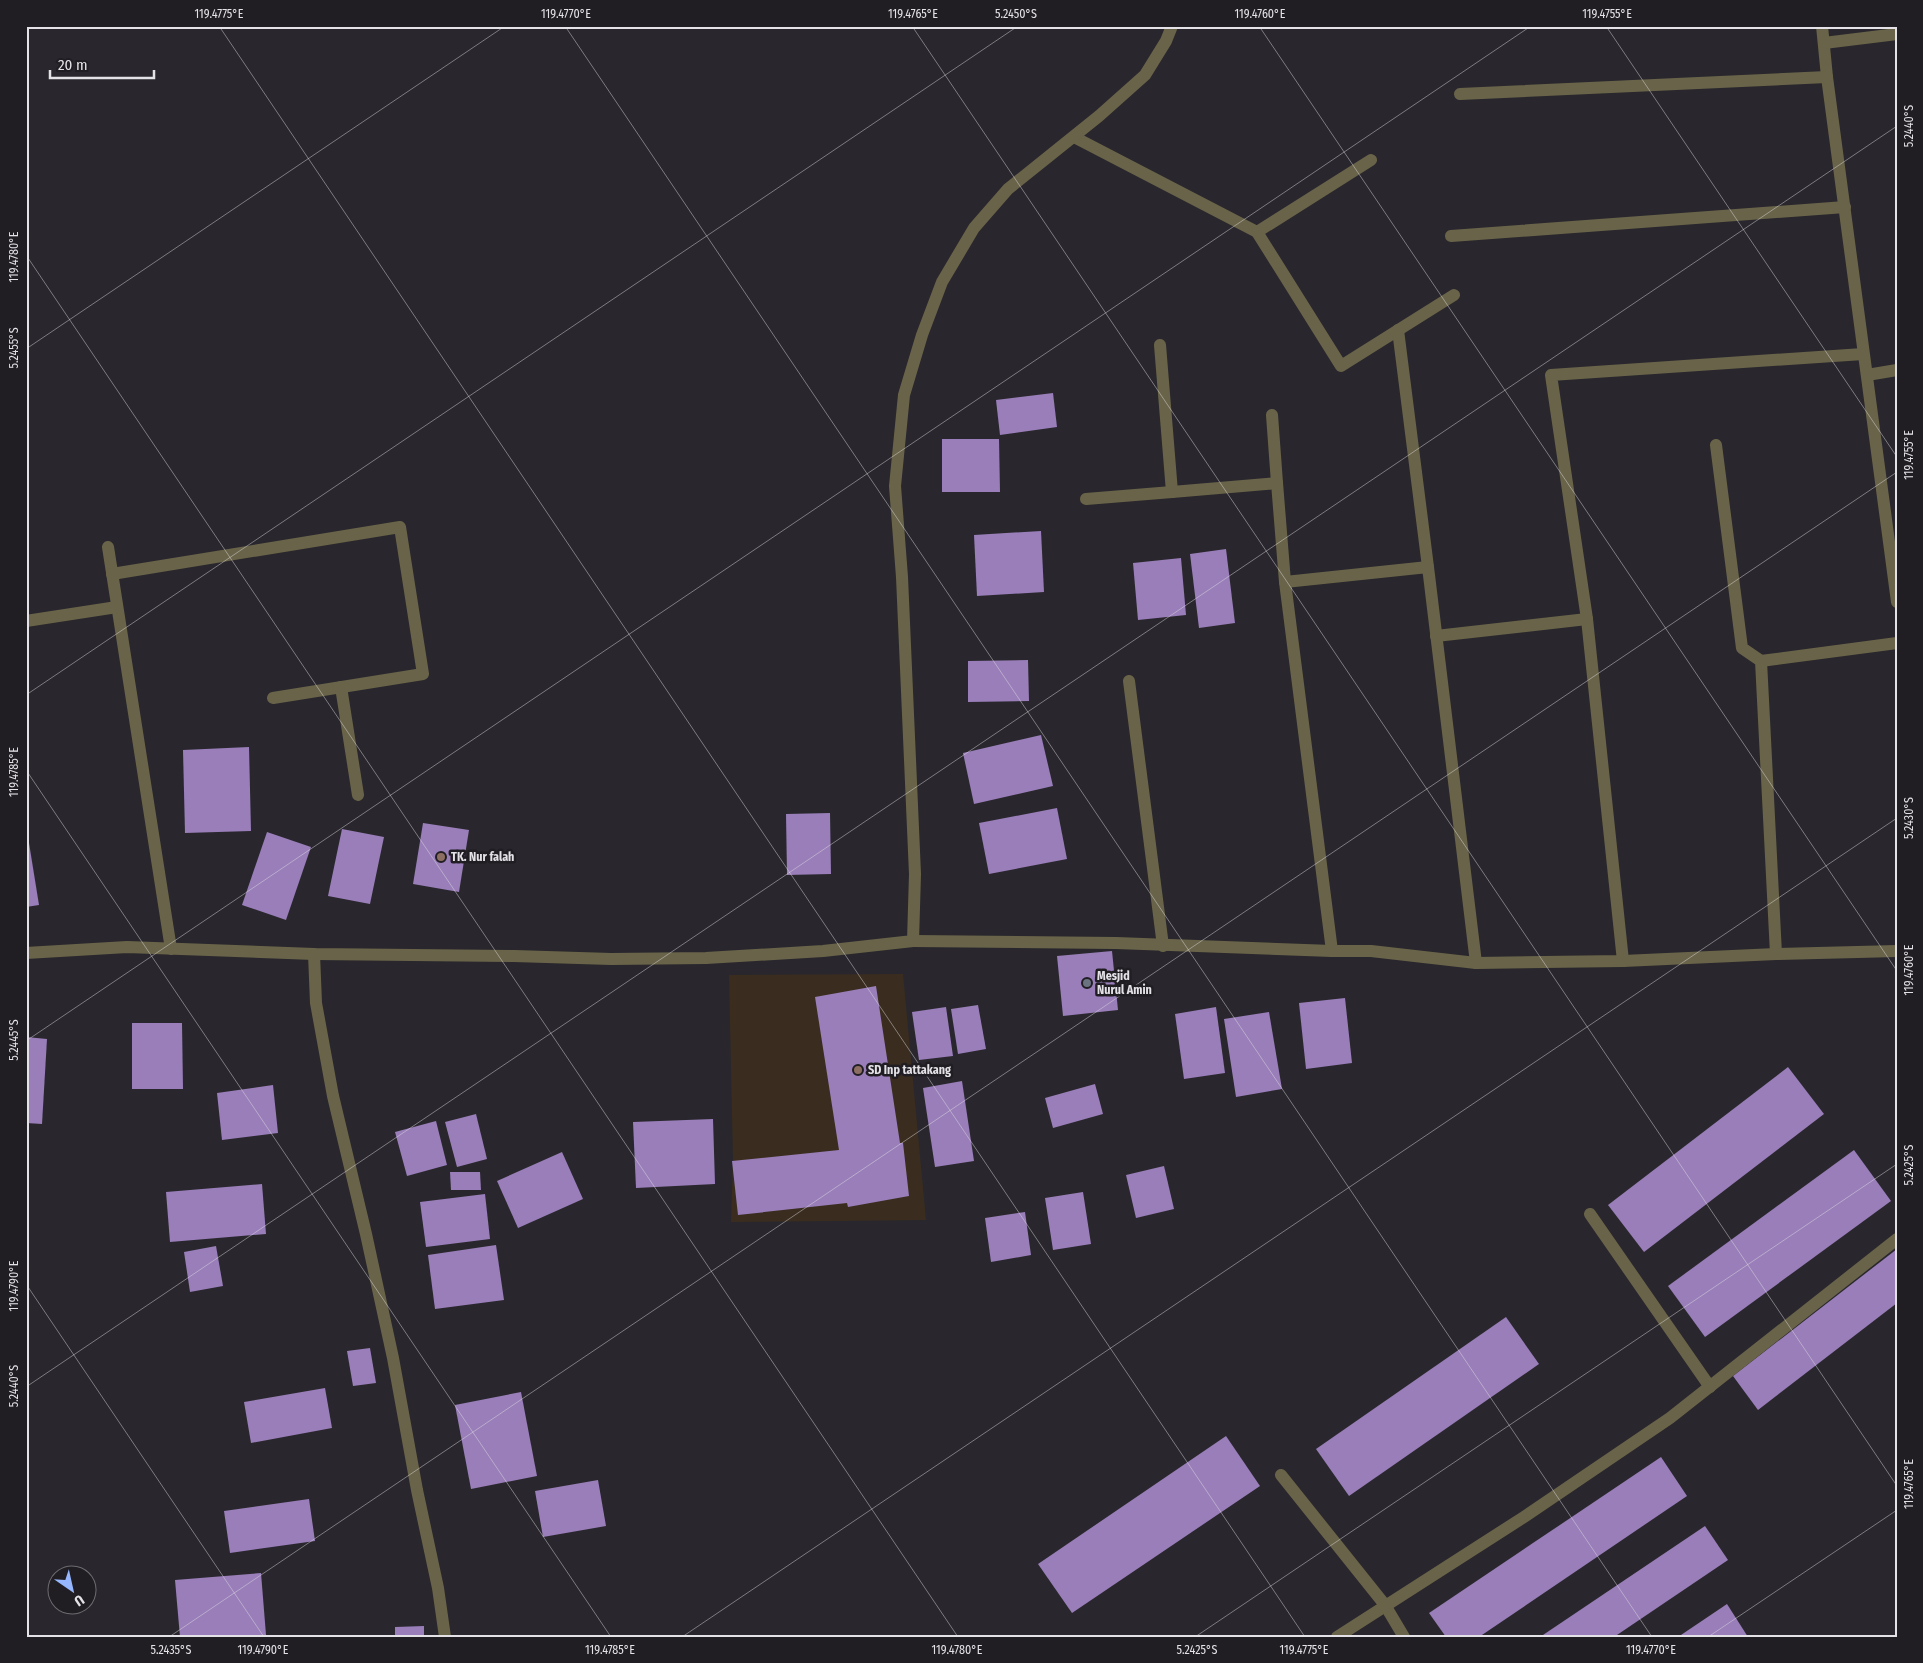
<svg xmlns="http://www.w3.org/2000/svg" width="1923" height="1663" viewBox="0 0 1923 1663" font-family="'Fira Sans Condensed',sans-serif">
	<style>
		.education { fill: #3a2d1f }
		.building { fill: #997eb9 }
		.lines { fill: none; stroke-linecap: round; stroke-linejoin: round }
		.minor { stroke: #696449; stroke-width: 12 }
		.ticks { fill: none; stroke: #e4e2e7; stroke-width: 1; stroke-opacity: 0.45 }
		.education-dot { fill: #8d6e63; stroke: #201d23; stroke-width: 2 }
		.worship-dot { fill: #6b7280; stroke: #201d23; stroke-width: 2 }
		.labels { text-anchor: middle; stroke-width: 5; stroke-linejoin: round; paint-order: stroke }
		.poi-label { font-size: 12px; font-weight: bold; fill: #e4e2e7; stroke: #201d23; text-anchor: start }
		.neatline { fill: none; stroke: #e4e2e7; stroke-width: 2 }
		.ticks-label { font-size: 12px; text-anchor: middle; fill: #e4e2e7 }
	</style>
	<rect width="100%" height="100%" fill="#29272d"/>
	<!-- education -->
	<polygon class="education" points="903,974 926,1220 731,1222 733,1160 729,975"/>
	<!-- building -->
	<g class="building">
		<polygon points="1053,393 1057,427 1000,435 996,400"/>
		<polygon points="942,439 999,439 1000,492 942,492"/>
		<polygon points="1041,531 1044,592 977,596 974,535"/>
		<polygon points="1226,549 1235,623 1199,628 1190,554"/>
		<polygon points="1181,558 1186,615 1138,620 1133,563"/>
		<polygon points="1028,660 1029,701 968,702 968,661"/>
		<polygon points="1041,735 1053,786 974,804 963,753"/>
		<polygon points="249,747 251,831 185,833 183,750"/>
		<polygon points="1057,808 1067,859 989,874 979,823"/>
		<polygon points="830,813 831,874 787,875 786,814"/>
		<polygon points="423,823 469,830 459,892 413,884"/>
		<polygon points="342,829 384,837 370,904 328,896"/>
		<polygon points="267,832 311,847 286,920 242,905"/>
		<polygon points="29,843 39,905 26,907 26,844"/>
		<polygon points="1112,951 1118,1010 1063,1016 1057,956"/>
		<polygon points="876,986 900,1143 903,1143 909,1196 848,1207 847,1203 738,1215 732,1161 839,1150 815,997"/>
		<polygon points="1345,998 1352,1063 1306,1069 1299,1003"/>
		<polygon points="978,1005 986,1049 958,1054 951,1009"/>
		<polygon points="946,1007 953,1056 919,1060 912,1012"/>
		<polygon points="1216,1007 1225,1073 1184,1079 1175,1014"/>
		<polygon points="1269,1012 1282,1089 1236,1097 1224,1019"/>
		<polygon points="132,1023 182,1023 183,1089 132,1089"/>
		<polygon points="26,1037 47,1039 42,1124 26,1123"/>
		<polygon points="1788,1067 1824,1114 1644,1252 1608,1205"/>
		<polygon points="962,1081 974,1161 935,1167 923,1088"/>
		<polygon points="1095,1084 1103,1114 1053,1128 1045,1098"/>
		<polygon points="273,1085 278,1133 222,1140 217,1093"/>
		<polygon points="476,1114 487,1159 457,1167 445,1122"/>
		<polygon points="713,1119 715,1184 636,1188 633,1122"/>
		<polygon points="436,1121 447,1165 407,1176 395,1132"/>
		<polygon points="1854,1150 1891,1201 1705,1337 1668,1286"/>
		<polygon points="562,1152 583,1199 518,1228 497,1181"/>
		<polygon points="1164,1166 1174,1209 1136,1218 1126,1175"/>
		<polygon points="450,1172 480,1172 481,1190 451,1190"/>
		<polygon points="262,1184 266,1234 170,1242 166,1192"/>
		<polygon points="1083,1192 1091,1244 1053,1250 1045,1198"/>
		<polygon points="485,1194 490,1239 426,1247 420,1202"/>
		<polygon points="1025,1212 1031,1255 991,1262 985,1218"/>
		<polygon points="496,1245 504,1300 435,1309 428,1255"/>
		<polygon points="216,1246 223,1286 190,1292 184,1252"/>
		<polygon points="1897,1249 1897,1303 1758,1410 1733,1376"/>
		<polygon points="1506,1317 1539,1364 1349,1496 1316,1449"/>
		<polygon points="370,1348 376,1383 353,1386 347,1351"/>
		<polygon points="325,1388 332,1428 251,1443 244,1402"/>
		<polygon points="521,1392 537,1476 471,1489 455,1405"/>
		<polygon points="1226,1436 1260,1486 1072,1613 1038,1564"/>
		<polygon points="1661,1457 1687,1496 1479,1637 1446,1637 1429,1613"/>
		<polygon points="598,1480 606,1526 543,1537 535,1491"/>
		<polygon points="309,1499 315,1541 230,1553 224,1511"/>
		<polygon points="1705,1526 1728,1560 1614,1637 1540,1637"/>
		<polygon points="261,1573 266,1635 245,1637 180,1637 175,1580"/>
		<polygon points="1727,1604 1748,1637 1678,1637"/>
		<polygon points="424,1626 424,1637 395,1637 395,1627"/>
	</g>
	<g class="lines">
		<!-- minor -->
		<g class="minor">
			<polyline points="1822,26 1827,77 1897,602"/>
			<polyline points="1824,43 1897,34"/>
			<polyline points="1460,94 1827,77"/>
			<polyline points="1074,137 1257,232 1341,366 1454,295"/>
			<polyline points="1257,232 1371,160"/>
			<polyline points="1451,236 1845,207"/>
			<polyline points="1398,330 1428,567"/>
			<polyline points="1160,345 1172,492 1277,483 1285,582 1332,951"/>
			<polyline points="1867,375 1897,370"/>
			<polyline points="1272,415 1277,483"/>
			<polyline points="1716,445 1742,648 1761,661 1776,954"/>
			<polyline points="1086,499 1172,492"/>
			<polyline points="108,547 171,949"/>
			<polyline points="112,574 400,527 423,674 273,698"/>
			<polyline points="1285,582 1428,567 1476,963"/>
			<polyline points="26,621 117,607"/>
			<polyline points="1436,636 1587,619"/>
			<polyline points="1761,661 1897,643"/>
			<polyline points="1129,681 1163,946"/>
			<polyline points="341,687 358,795"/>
			<polyline points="913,941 1116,943 1332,951 1371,951 1476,963 1623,961 1776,954 1897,951"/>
			<polyline points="26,953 127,947 314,954 514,956 611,959 706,958 823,951 913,941 915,874 902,577 895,486 904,395 922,335 942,282 974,228 1008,189 1099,116 1145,75 1166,41 1172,26"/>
			<polyline points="314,954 316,1003 333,1096 366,1234 393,1358 417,1490 438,1588 445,1637"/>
			<polyline points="1623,961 1587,619 1551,375 1863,354"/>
			<polyline points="1590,1214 1710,1387"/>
			<polyline points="1281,1475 1385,1605 1404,1637"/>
			<polyline points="1337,1637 1524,1517 1670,1418 1897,1239"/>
		</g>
	</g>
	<!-- ticks -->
	<path class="ticks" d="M219 26 1305 1637M565 26 1652 1637M912 26 1897 1486M1259 26 1897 971M1606 26 1897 457M26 255 958 1637M26 349 505 26M26 695 1018 26M26 770 611 1637M26 1041 1531 26M26 1284 264 1637M26 1387 1897 126M169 1637 1897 472M682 1637 1897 818M1195 1637 1897 1164M1708 1637 1897 1510"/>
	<!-- markers -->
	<g class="education-dot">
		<circle cx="441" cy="857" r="5"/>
		<circle cx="858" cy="1070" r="5"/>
	</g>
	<circle class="worship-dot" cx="1087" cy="983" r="5"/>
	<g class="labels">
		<!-- poi labels -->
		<g class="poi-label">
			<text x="451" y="861">TK. Nur falah</text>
			<text x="1097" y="980">Mesjid<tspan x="1097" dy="14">Nurul Amin</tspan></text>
			<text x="868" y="1074">SD Inp tattakang</text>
		</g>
	</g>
	<!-- border -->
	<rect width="1923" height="1663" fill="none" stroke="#201d23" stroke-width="55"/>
	<!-- north arrow -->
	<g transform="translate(72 1590) rotate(146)"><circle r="24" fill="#201d23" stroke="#6e6c71"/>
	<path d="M0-4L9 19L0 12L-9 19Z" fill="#96b6fd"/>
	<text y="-8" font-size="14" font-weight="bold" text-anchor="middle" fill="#e4e2e7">U</text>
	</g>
	<!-- scale -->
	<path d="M50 70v8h104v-8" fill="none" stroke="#e4e2e7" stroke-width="2.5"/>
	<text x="58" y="70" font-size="15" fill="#e4e2e7" stroke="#201d23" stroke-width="4" paint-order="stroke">20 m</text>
	<rect x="28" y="28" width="1868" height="1608" class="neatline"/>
	<g class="ticks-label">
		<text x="219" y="18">119.4775°E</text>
		<text x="566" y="18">119.4770°E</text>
		<text x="913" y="18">119.4765°E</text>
		<text x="1016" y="18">5.2450°S</text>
		<text x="1260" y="18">119.4760°E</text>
		<text x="1607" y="18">119.4755°E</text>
		<text transform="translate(1909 126) rotate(-90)" y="4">5.2440°S</text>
		<text transform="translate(14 257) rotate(-90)" y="4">119.4780°E</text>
		<text transform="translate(14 348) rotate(-90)" y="4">5.2455°S</text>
		<text transform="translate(1909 455) rotate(-90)" y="4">119.4755°E</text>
		<text transform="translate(14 772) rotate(-90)" y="4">119.4785°E</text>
		<text transform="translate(1909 818) rotate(-90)" y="4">5.2430°S</text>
		<text transform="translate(1909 970) rotate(-90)" y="4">119.4760°E</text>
		<text transform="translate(14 1040) rotate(-90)" y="4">5.2445°S</text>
		<text transform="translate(1909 1165) rotate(-90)" y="4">5.2425°S</text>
		<text transform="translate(14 1286) rotate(-90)" y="4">119.4790°E</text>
		<text transform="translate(14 1386) rotate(-90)" y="4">5.2440°S</text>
		<text transform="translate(1909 1484) rotate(-90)" y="4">119.4765°E</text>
		<text x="171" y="1654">5.2435°S</text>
		<text x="263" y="1654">119.4790°E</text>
		<text x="610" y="1654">119.4785°E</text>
		<text x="957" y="1654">119.4780°E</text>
		<text x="1197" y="1654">5.2425°S</text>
		<text x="1304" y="1654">119.4775°E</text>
		<text x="1651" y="1654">119.4770°E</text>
	</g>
</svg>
